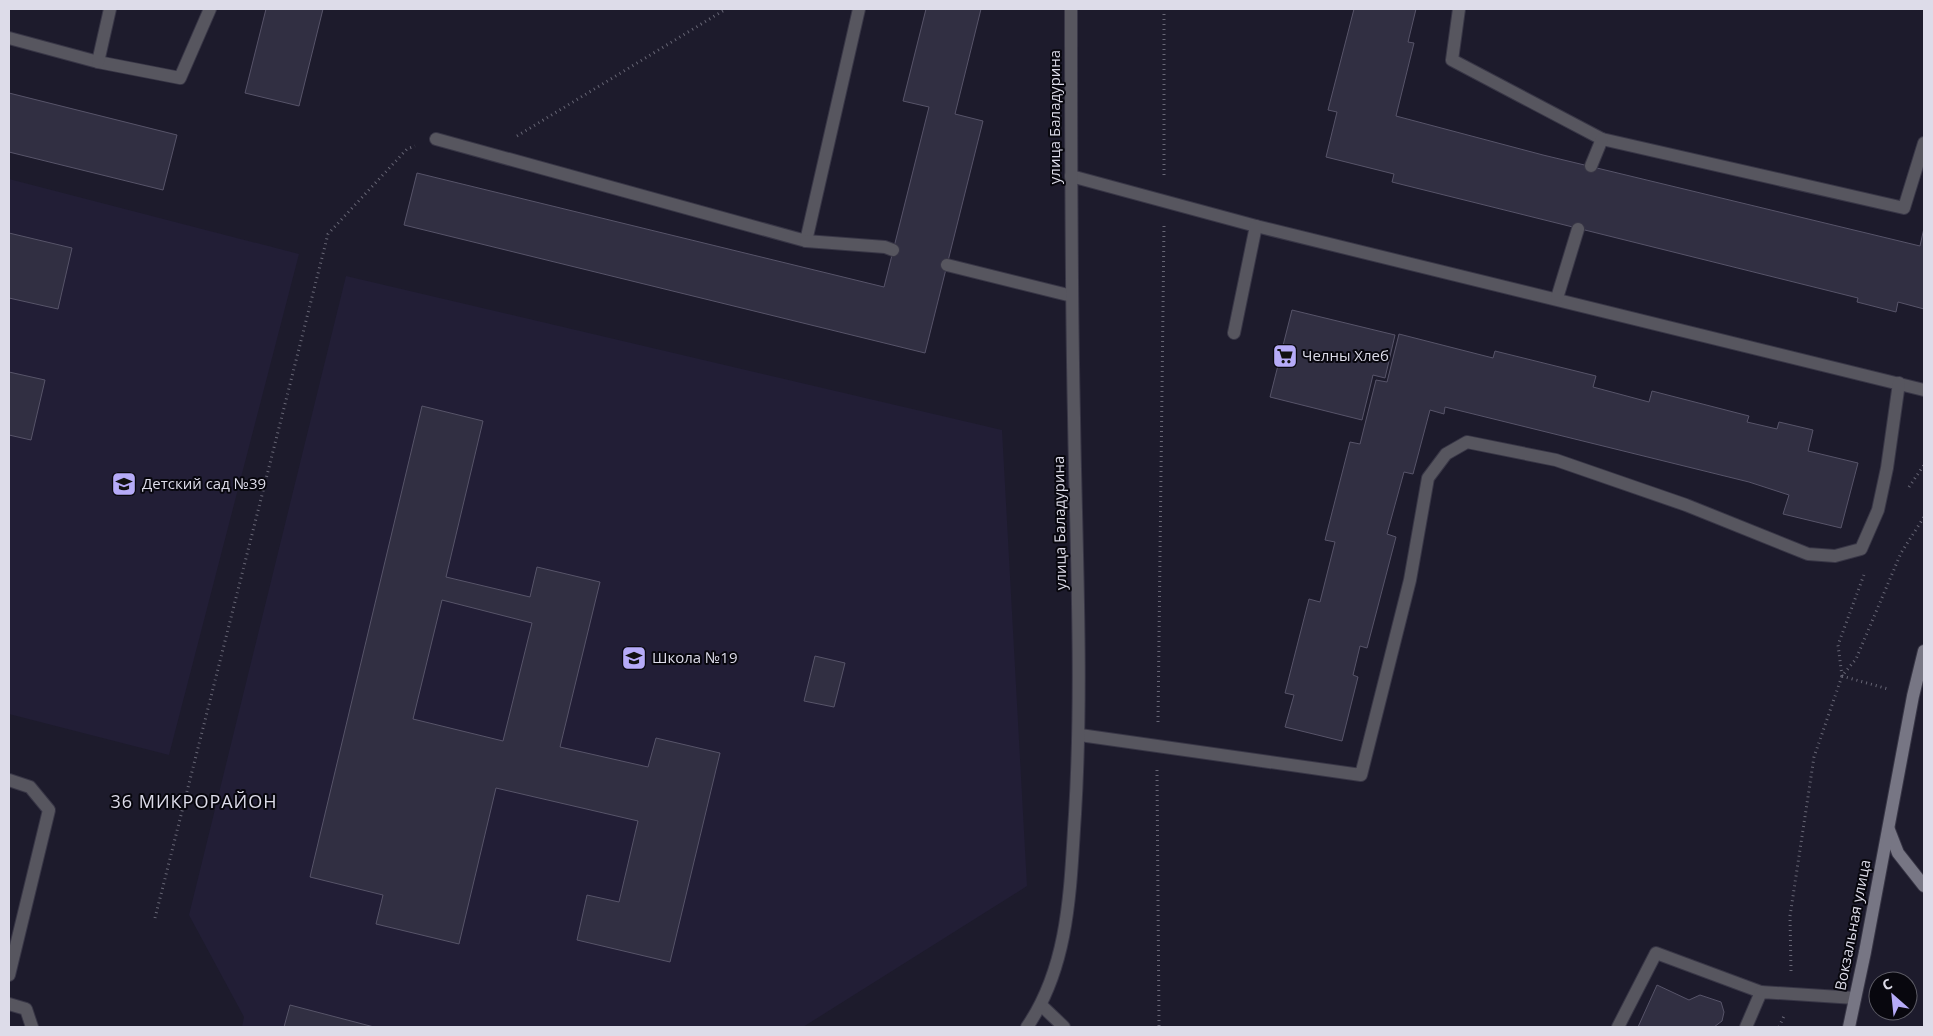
<svg xmlns="http://www.w3.org/2000/svg" width="1933" height="1036" viewBox="0 0 1933 1036" font-family="'Open Sans',sans-serif">
	<style>
		.built { fill: #221e36 }
		.building { fill: #312f42; stroke: #575469; fill-rule: evenodd }
		.lines { fill: none; stroke-linecap: round; stroke-linejoin: round }
		.service-casing { stroke: #383646; stroke-width: 14 }
		.minor-casing { stroke: #383646; stroke-width: 14 }
		.secondary-casing { stroke: #383646; stroke-width: 14 }
		.path { stroke: #676675; stroke-width: 3; stroke-dasharray: 1 4; stroke-linecap: butt }
		.service { stroke: #57565f; stroke-width: 12 }
		.minor { stroke: #57565f; stroke-width: 12 }
		.secondary { stroke: #777684; stroke-width: 12 }
		.labels { text-anchor: middle; stroke-width: 4; stroke-linejoin: round; paint-order: stroke }
		.street-label { font-size: 15px; fill: #dddce9; stroke: #08070e }
		.poi-label { font-size: 15px; fill: #dddce9; stroke: #08070e; text-anchor: start }
		.quarter-label { font-size: 18px; letter-spacing: 1px; fill: #dddce9; stroke: #08070e }
	</style>
	<rect width="100%" height="100%" fill="#1d1b2c"/>
	<!-- built -->
	<g class="built">
		<polygon points="9,179 299,254 169,755 9,714"/>
		<polygon points="346,276 1002,430 1027,886 803,1027 242,1027 244,1017 189,915"/>
	</g>
	<!-- building -->
	<g class="building">
		<polygon points="266,9 323,9 299,106 245,93"/>
		<polygon points="926,9 981,9 955,114 983,121 925,353 404,225 417,173 884,287 929,107 903,101"/>
		<polygon points="1354,9 1416,9 1408,42 1414,43 1396,116 1543,155 1920,246 1924,228 1924,309 1898,302 1896,312 1857,302 1858,298 1392,182 1394,174 1326,157 1337,112 1328,110"/>
		<polygon points="9,93 177,135 163,190 9,152"/>
		<polygon points="9,233 72,248 58,309 9,298"/>
		<polygon points="1292,310 1395,335 1385,378 1373,375 1362,420 1270,397"/>
		<polygon points="1399,334 1493,358 1495,351 1596,376 1593,387 1649,402 1652,391 1749,416 1747,422 1777,429 1779,422 1813,430 1808,451 1858,463 1841,528 1783,514 1789,495 1749,482 1445,407 1444,414 1430,410 1413,474 1404,472 1387,534 1396,537 1367,648 1360,646 1353,675 1358,677 1342,741 1285,727 1294,695 1285,693 1309,599 1320,602 1335,542 1325,540 1350,442 1360,444 1376,380 1387,382"/>
		<polygon points="9,372 45,380 31,440 9,435"/>
		<path d="M422 406 483 421 446 577 530 597 537 567 600 582 560 747 648 767 656 738 720 753 670 962 577 940 587 895 619 902 638 821 496 788 459 944 376 924 383 895 310 877ZM442 600 532 623 503 741 413 719Z"/>
		<polygon points="815,656 845,663 834,707 804,701"/>
		<polygon points="1657,985 1689,1000 1700,995 1721,1002 1724,1012 1722,1021 1714,1027 1638,1027"/>
		<polygon points="290,1005 374,1027 284,1027"/>
	</g>
	<g class="lines">
		<defs>
			<g id="service">
				<polyline points="1459,9 1452,60 1602,139 1904,208 1924,143"/>
				<polyline points="9,38 98,62 180,78 210,9"/>
				<polyline points="98,62 110,9"/>
				<polyline points="436,139 806,241 859,9"/>
				<polyline points="1591,166 1602,139"/>
				<polyline points="1071,176 1256,226 1924,390"/>
				<polyline points="806,241 885,247 893,250"/>
				<polyline points="947,265 1072,296"/>
				<polyline points="1557,298 1578,229"/>
				<polyline points="1234,333 1256,226"/>
				<polyline points="1080,735 1361,775 1410,580 1428,478 1446,454 1467,442 1556,460 1686,505 1808,554 1835,556 1861,549 1878,510 1887,468 1899,383"/>
				<polyline points="9,780 30,787 49,810 9,975"/>
				<polyline points="9,1004 26,1009 32,1027"/>
				<polyline points="1042,1006 1064,1027"/>
				<polyline points="1618,1027 1656,953 1761,992"/>
				<polyline points="1746,1027 1761,992 1855,998"/>
			</g>
			<path id="minor" d="M1027 1027C1070 964 1070 887 1075 814 1083 682 1076 549 1074 417 1071 281 1071 145 1071 9"/>
			<g id="secondary">
				<polyline points="1889,830 1898,853 1924,886"/>
				<polyline points="1849,1027 1865,952 1913,696 1924,651"/>
			</g>
		</defs>
		<!-- service casing -->
		<use href="#service" class="service-casing"/>
		<!-- minor casing -->
		<use href="#minor" class="minor-casing"/>
		<!-- secondary casing -->
		<use href="#secondary" class="secondary-casing"/>
		<!-- path -->
		<g class="path">
			<polyline points="1164,9 1164,177"/>
			<polyline points="517,136 726,9"/>
			<polyline points="1909,487 1924,465"/>
			<polyline points="1842,676 1838,645 1865,572"/>
			<polyline points="1842,676 1888,689"/>
			<polyline points="1158,722 1164,225"/>
			<polyline points="1157,770 1159,1027"/>
			<polyline points="155,918 328,234 407,149 415,146"/>
			<polyline points="1791,971 1790,916 1814,757 1842,676 1856,659 1901,553 1924,517"/>
			<polyline points="1779,1027 1784,1016"/>
		</g>
		<!-- service -->
		<use href="#service" class="service"/>
		<!-- minor -->
		<use href="#minor" class="minor"/>
		<!-- secondary -->
		<use href="#secondary" class="secondary"/>
	</g>
	<!-- icons -->
	<defs>
		<symbol id="supermarket-square" viewBox="-11 -11 22 22"><rect x="-9" y="-9" width="18" height="18" rx="4" fill="#b6abf8" stroke="#08070e"/><path d="M-6-5.5h2.5l.6 2H6L4.5 2H-2.5L-4.4-4H-6ZM-1.5 3.2a1.3 1.3 0 1 0 .1 0ZM3 3.2a1.3 1.3 0 1 0 .1 0Z" fill="#111"/></symbol>
		<symbol id="school-square" viewBox="-11 -11 22 22"><rect x="-9" y="-9" width="18" height="18" rx="4" fill="#b6abf8" stroke="#08070e"/><path d="M0-5L7-2L0 1L-7-2ZM-4 1L0 2.5L4 1V4Q0 6-4 4Z" fill="#111"/></symbol>
	</defs>
	<g fill-rule="evenodd">
		<use href="#supermarket-square" x="1271" y="342" width="28" height="28"/>
		<use href="#school-square" x="110" y="470" width="28" height="28"/>
		<use href="#school-square" x="620" y="644" width="28" height="28"/>
	</g>
	<g class="labels">
		<!-- street labels -->
		<g class="street-label">
			<text transform="translate(1055 117) rotate(-90)" y="5">улица Баладурина</text>
			<text transform="translate(1060 523) rotate(-91)" y="5">улица Баладурина</text>
			<text transform="translate(1853 925) rotate(-79)" y="5">Вокзальная улица</text>
		</g>
		<!-- poi labels -->
		<g class="poi-label">
			<text x="1302" y="361">Челны Хлеб</text>
			<text x="142" y="489">Детский сад №39</text>
			<text x="652" y="663">Школа №19</text>
		</g>
		<!-- quarter labels -->
		<g class="quarter-label">
			<text x="194" y="808">36 МИКРОРАЙОН</text>
		</g>
	</g>
	<!-- border -->
	<rect width="1933" height="1036" fill="none" stroke="#dddce9" stroke-width="20"/>
	<!-- north arrow -->
	<g transform="translate(1893 996) rotate(333)"><circle r="24" fill="#08070e" stroke="#5d5c66"/>
	<path d="M0-4L9 19L0 12L-9 19Z" fill="#b6abf8"/>
	<text y="-8" font-size="14" font-weight="bold" text-anchor="middle" fill="#dddce9">С</text>
	</g>
</svg>
